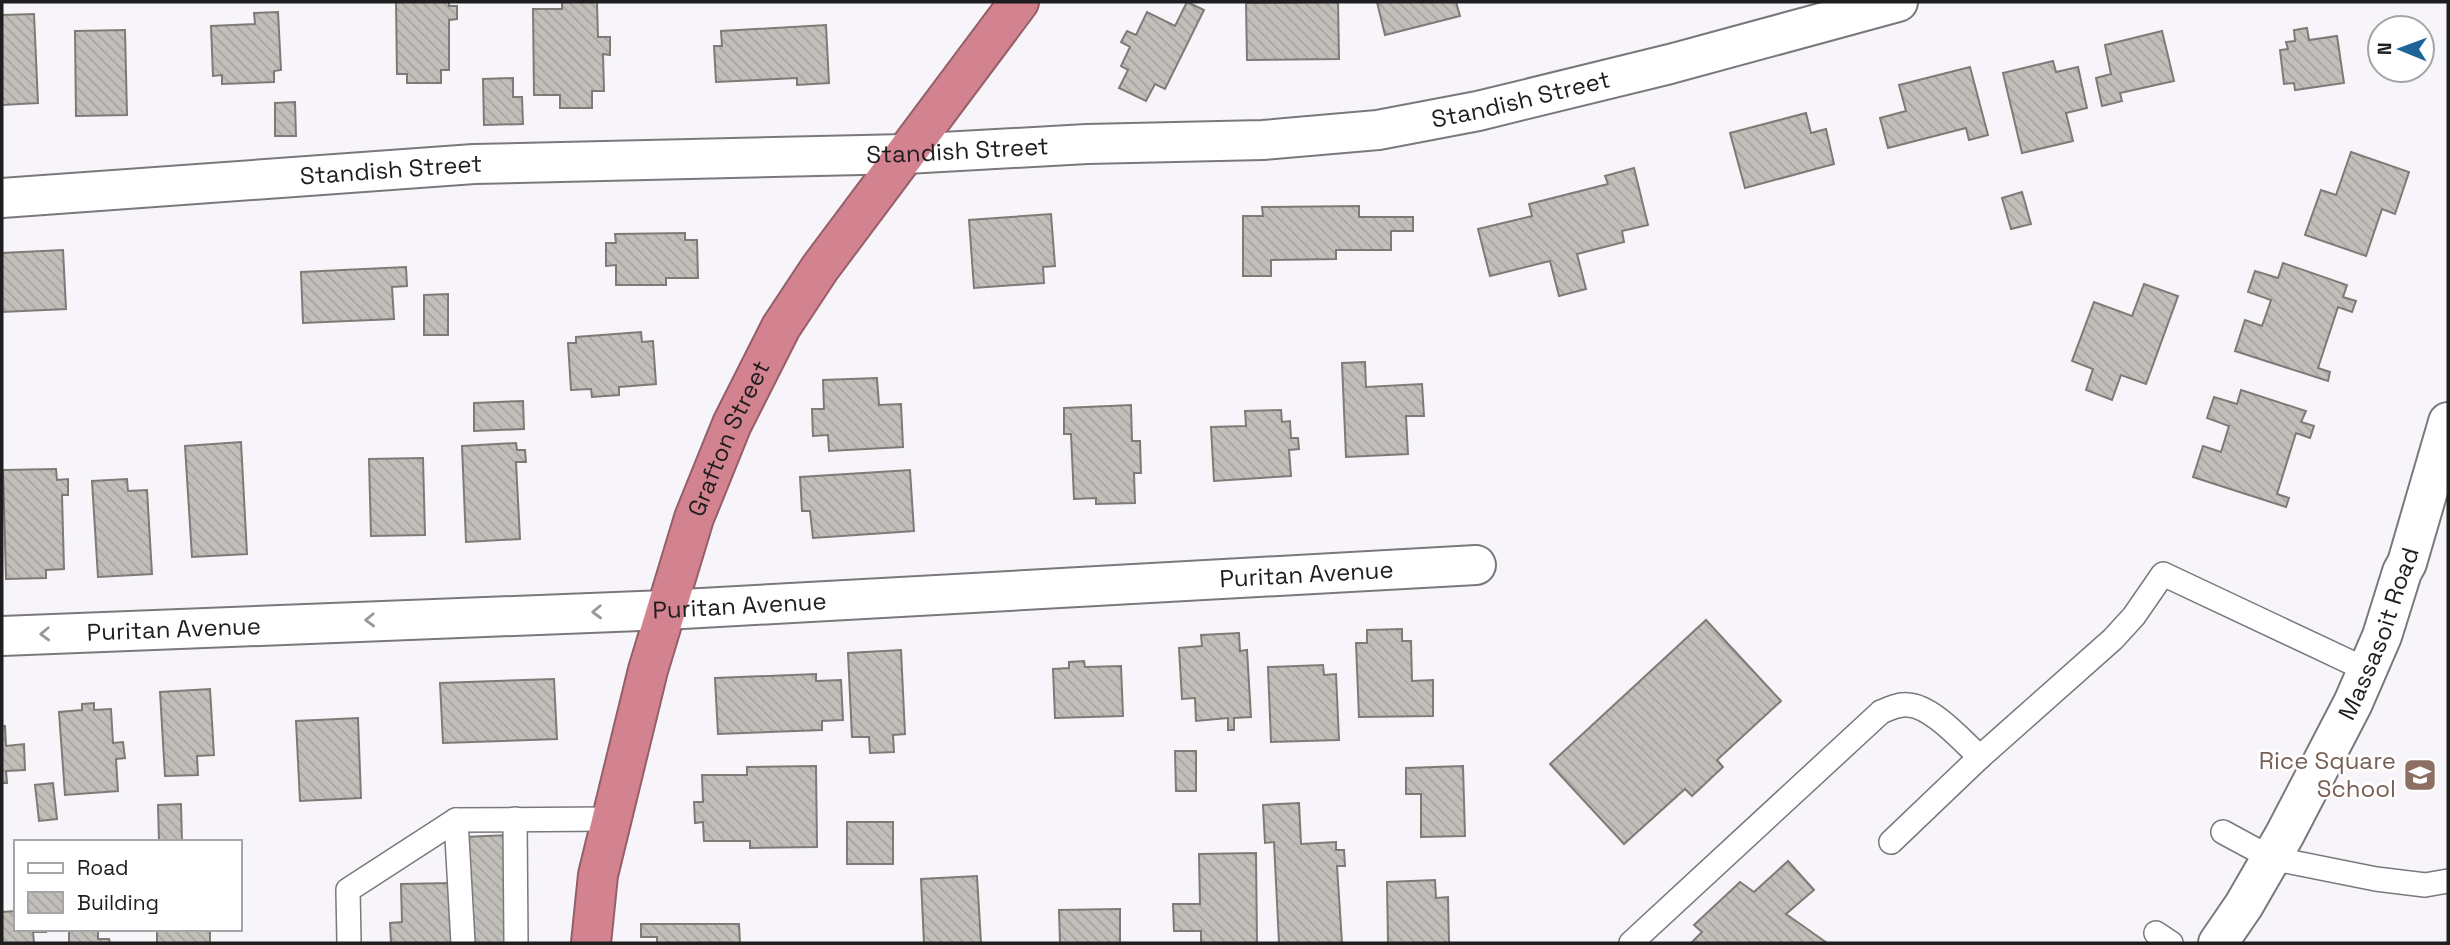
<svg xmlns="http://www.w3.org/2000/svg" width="2450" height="945" viewBox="0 0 2450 945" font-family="'Space Grotesk',sans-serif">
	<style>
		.building { fill: url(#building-back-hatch); stroke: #7e7b77; stroke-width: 2 }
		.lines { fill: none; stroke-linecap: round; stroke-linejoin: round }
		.lane-casing { stroke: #7b787c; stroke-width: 26 }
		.street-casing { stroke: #7b787c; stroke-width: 42 }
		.secondary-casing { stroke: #7b787c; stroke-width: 42 }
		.highway-casing { stroke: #945f68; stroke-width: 42 }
		.lane { stroke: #fff; stroke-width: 23 }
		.street { stroke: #fff; stroke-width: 38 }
		.secondary { stroke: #fff; stroke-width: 38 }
		.highway { stroke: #d38390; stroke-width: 38 }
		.oneway { stroke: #9a999a }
		.labels { text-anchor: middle; stroke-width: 5; stroke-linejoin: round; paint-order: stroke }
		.street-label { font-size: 24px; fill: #1e1d1f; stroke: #fff }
		.education-label { font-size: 24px; fill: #785e54; stroke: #fff; text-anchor: end }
	</style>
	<defs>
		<pattern id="building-back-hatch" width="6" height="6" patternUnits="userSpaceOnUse" patternTransform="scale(1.75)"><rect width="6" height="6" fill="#c2bfbb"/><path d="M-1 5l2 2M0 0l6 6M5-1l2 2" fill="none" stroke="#a6a4a0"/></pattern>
	</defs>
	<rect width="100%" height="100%" fill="#f7f5f9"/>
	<!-- building -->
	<g class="building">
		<polygon points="396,2 449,2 449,6 457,6 457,19 449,20 449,70 441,70 441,83 407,83 407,74 397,74"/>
		<polygon points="562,2 597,2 598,37 610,37 610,55 603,54 604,91 592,91 592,108 560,108 560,95 534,95 533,9 562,9"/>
		<polygon points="1187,2 1204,10 1165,89 1155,84 1146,101 1119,88 1128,70 1121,66 1130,47 1121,42 1127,31 1136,35 1147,12 1175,26"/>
		<polygon points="1338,2 1339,59 1247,60 1246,3"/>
		<polygon points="1377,2 1456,2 1460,16 1385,35"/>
		<polygon points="278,12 281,70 274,71 274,82 222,84 222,75 213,76 211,26 255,24 254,13"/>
		<polygon points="34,14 38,103 2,105 2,15"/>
		<polygon points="826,25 829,83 797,85 797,78 716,82 714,46 722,46 721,31"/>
		<polygon points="2307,28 2309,40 2337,36 2344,83 2295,90 2294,83 2284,84 2280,50 2288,49 2286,42 2295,41 2294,30"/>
		<polygon points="125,30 127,115 76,116 75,31"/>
		<polygon points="2162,31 2174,81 2120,93 2122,101 2102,106 2096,78 2111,74 2105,45"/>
		<polygon points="2053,61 2056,72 2078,67 2087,108 2066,113 2073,141 2022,153 2003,73"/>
		<polygon points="1970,67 1988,135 1969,140 1966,128 1888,148 1880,118 1906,111 1899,85"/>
		<polygon points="513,78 513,97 522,97 523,124 484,125 483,79"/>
		<polygon points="295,102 296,136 275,136 275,103"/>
		<polygon points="1806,113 1811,133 1826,129 1834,164 1745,188 1730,133"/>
		<polygon points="2351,152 2409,172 2395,214 2382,209 2366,256 2305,235 2321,190 2336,195"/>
		<polygon points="1634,168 1648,225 1622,231 1624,242 1577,254 1586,289 1559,296 1550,261 1490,276 1478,229 1532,216 1529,204 1608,184 1605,176"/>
		<polygon points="2022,192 2031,224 2011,229 2002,198"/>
		<polygon points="1359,206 1359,217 1413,217 1413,231 1391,231 1391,250 1336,250 1336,259 1271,260 1271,276 1243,276 1243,216 1263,216 1262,207"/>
		<polygon points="1051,214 1055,266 1043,267 1044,283 974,288 969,220"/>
		<polygon points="685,233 685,240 697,240 698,278 666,278 666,285 616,285 616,265 606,266 606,243 616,243 615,234"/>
		<polygon points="63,250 66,309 2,312 2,253"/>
		<polygon points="2283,263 2347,285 2343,297 2356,301 2352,312 2338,307 2318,368 2330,372 2328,381 2235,351 2245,320 2262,326 2271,300 2248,292 2255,271 2278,278"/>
		<polygon points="406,267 407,286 392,287 394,319 303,323 301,272"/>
		<polygon points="2144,284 2178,296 2146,384 2121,375 2112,400 2086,390 2093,369 2072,361 2094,302 2132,316"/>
		<polygon points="448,294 448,335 424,335 424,295"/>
		<polygon points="641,332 642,342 653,341 656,384 619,387 619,395 592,397 591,389 571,390 568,343 576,343 576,337"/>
		<polygon points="1365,362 1366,387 1422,384 1424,416 1406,416 1408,454 1346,457 1342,363"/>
		<polygon points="877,378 879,405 901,404 903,447 829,451 828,435 813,436 812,409 824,409 823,380"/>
		<polygon points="2241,390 2306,411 2301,422 2314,426 2310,438 2296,433 2277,494 2289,498 2286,507 2193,477 2203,446 2221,452 2229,426 2207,418 2214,397 2237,404"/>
		<polygon points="523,401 524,429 474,431 474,403"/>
		<polygon points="1131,405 1132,441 1140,441 1141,473 1134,473 1135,503 1096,504 1096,498 1074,499 1071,434 1064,434 1064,408"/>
		<polygon points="1281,410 1282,422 1290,421 1291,438 1298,438 1299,449 1289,450 1291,476 1214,481 1211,427 1246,426 1245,411"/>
		<polygon points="241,442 247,554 192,557 185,446"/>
		<polygon points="516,443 517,450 525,450 526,462 516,462 520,539 466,542 462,446"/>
		<polygon points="423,458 425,535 371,536 369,459"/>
		<polygon points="56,469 57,480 68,479 68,495 62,495 64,569 46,570 46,578 6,579 3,470"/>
		<polygon points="910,470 914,531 813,538 810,511 802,511 800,477"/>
		<polygon points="127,479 128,491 147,490 152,574 98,577 92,481"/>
		<polygon points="1706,620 1781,701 1717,760 1723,767 1692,796 1685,789 1624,844 1550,764"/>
		<polygon points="1402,629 1402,641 1411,641 1412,681 1433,680 1433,716 1359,717 1356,643 1367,643 1367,630"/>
		<polygon points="1239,633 1240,651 1247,650 1251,717 1234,718 1234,730 1228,730 1228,718 1196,721 1195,698 1182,699 1179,648 1202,646 1201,635"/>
		<polygon points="901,650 905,734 893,735 894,752 870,753 869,737 852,737 848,653"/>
		<polygon points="1084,661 1085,667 1121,666 1123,716 1055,718 1053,669 1069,668 1069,662"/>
		<polygon points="1323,665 1324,675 1336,674 1339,740 1271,742 1268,667"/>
		<polygon points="816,674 816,681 841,680 843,720 822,721 822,730 718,734 715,678"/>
		<polygon points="554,679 557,739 443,743 440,683"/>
		<polygon points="210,689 214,755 197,756 198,775 165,776 160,692"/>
		<polygon points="94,703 94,710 111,709 113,743 123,742 125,758 116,759 118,791 65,795 59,712 82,710 82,704"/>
		<polygon points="358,718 361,798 300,801 296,721"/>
		<polygon points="2,726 5,726 6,746 24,744 25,770 6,771 7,783 2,783"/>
		<polygon points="1175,751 1196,751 1196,791 1176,791"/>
		<polygon points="816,766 817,847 750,848 750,841 704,841 703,822 695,823 694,802 703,802 702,775 747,775 747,767"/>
		<polygon points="1463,766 1465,836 1421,837 1421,794 1406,794 1406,768"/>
		<polygon points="53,783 57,819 39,821 35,785"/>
		<polygon points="1299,803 1301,844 1336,842 1336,850 1344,850 1345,866 1337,866 1342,943 1279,943 1274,842 1265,843 1263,805"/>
		<polygon points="181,804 182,842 159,842 158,805"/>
		<rect x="847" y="822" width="46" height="42"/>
		<polygon points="508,835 511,943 470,943 465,837"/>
		<polygon points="1256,853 1257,943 1201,943 1201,931 1174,931 1173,904 1200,904 1199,854"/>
		<polygon points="1788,861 1814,890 1786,914 1827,943 1691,943 1702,932 1694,925 1740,882 1754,892"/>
		<polygon points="977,876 981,943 924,943 921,879"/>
		<polygon points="1435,880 1436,898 1448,897 1449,943 1388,943 1387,882"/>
		<polygon points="451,883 452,943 391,943 390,923 402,922 401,884"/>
		<polygon points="1120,909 1120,943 1060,943 1059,910"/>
		<polygon points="16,911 16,929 46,929 46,932 33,932 34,943 2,943 2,912"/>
		<polygon points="641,924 739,924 740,943 657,943 657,937 641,937"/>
		<polygon points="69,929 98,929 98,939 109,939 110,943 69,943"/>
		<rect x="157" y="929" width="53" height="14"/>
	</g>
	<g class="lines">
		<defs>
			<g id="lane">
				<polyline points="515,819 516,943"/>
				<polyline points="456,820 463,943"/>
				<polyline points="2223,832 2271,858 2376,879 2425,885 2448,881"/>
				<polyline points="1891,842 1980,757 2113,639 2134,616 2163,574 2367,670"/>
				<polyline points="2156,933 2171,943"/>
				<polyline points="349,943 348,890 456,820 610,819"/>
				<path d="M1631 943 1881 712C1890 708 1899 704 1908 705 1932 706 1962 741 1980 757"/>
			</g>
			<g id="street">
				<path id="s1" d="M2 198 474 164 906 154 1087 144 1263 140 1378 130 1478 111 1670 64 1898 2"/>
				<path id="s2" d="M2 636 665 610 1476 565"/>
			</g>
			<g id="secondary">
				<path id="s3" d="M2218 943 2244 905 2285 834 2353 703 2382 636 2402 572 2407 563 2448 422"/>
			</g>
			<g id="highway">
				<path id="s4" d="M591 943 598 875 648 670 694 518 732 424 781 327 820 268 1019 2"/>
			</g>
		</defs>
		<!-- lane casing -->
		<use href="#lane" class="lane-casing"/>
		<!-- street casing -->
		<use href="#street" class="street-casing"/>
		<!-- secondary casing -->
		<use href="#secondary" class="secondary-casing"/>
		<!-- highway casing -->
		<use href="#highway" class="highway-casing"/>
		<!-- lane -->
		<use href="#lane" class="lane"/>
		<!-- street -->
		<use href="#street" class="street"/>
		<!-- secondary -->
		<use href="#secondary" class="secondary"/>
		<!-- highway -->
		<use href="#highway" class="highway"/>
	</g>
	<!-- one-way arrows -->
	<defs><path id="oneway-chevron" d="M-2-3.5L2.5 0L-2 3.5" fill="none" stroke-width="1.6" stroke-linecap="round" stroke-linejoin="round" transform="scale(1.75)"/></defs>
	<g class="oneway">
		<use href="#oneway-chevron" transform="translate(597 612) rotate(178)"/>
		<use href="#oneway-chevron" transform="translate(370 620) rotate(178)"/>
		<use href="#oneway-chevron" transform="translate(45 634) rotate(178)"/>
	</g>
	<!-- icons -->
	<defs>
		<symbol id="school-square" viewBox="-11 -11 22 22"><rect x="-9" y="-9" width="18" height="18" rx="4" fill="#8d6e63" stroke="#fff"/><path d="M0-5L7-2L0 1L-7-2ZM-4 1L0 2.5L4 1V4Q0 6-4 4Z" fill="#fff"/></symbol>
	</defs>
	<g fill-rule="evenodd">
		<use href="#school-square" x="2401" y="756" width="38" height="38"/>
	</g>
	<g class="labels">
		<!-- street labels -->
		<g class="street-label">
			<text dy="8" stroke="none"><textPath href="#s1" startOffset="1524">Standish Street</textPath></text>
			<text dy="8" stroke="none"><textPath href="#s1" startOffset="957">Standish Street</textPath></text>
			<text dy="8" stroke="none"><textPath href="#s1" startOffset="390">Standish Street</textPath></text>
			<text dy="8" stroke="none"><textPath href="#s4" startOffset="525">Grafton Street</textPath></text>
			<text dy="8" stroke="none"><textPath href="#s2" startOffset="1306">Puritan Avenue</textPath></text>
			<text dy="8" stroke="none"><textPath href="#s2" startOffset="738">Puritan Avenue</textPath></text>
			<text dy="8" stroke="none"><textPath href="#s2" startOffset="172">Puritan Avenue</textPath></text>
			<text dy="8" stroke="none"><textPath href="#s3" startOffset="350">Massasoit Road</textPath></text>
		</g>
		<!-- education labels -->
		<g class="education-label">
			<text x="2396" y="769">Rice Square<tspan x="2396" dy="28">School</tspan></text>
		</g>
	</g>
	<!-- border -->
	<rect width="2450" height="945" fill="none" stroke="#1e1d1f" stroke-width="7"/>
	<!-- legend -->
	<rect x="14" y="840" width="228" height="91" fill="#ffffff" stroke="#a5a5a5" stroke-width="2"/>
	<rect x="28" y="863" width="35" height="10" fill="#ffffff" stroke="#a5a5a5" stroke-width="2"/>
	<text x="77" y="875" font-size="21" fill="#1e1d1f">Road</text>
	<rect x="28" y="892" width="35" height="21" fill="url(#building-back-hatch)" stroke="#a5a5a5" stroke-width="2"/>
	<text x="77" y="910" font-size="21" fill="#1e1d1f">Building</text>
	<!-- north arrow -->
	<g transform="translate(2401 49) rotate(271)"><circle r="33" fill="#ffffff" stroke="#a5a5a5" stroke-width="2"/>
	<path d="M0-5L12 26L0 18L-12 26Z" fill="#1d6498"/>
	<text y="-10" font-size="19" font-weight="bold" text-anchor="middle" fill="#1e1d1f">N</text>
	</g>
</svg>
